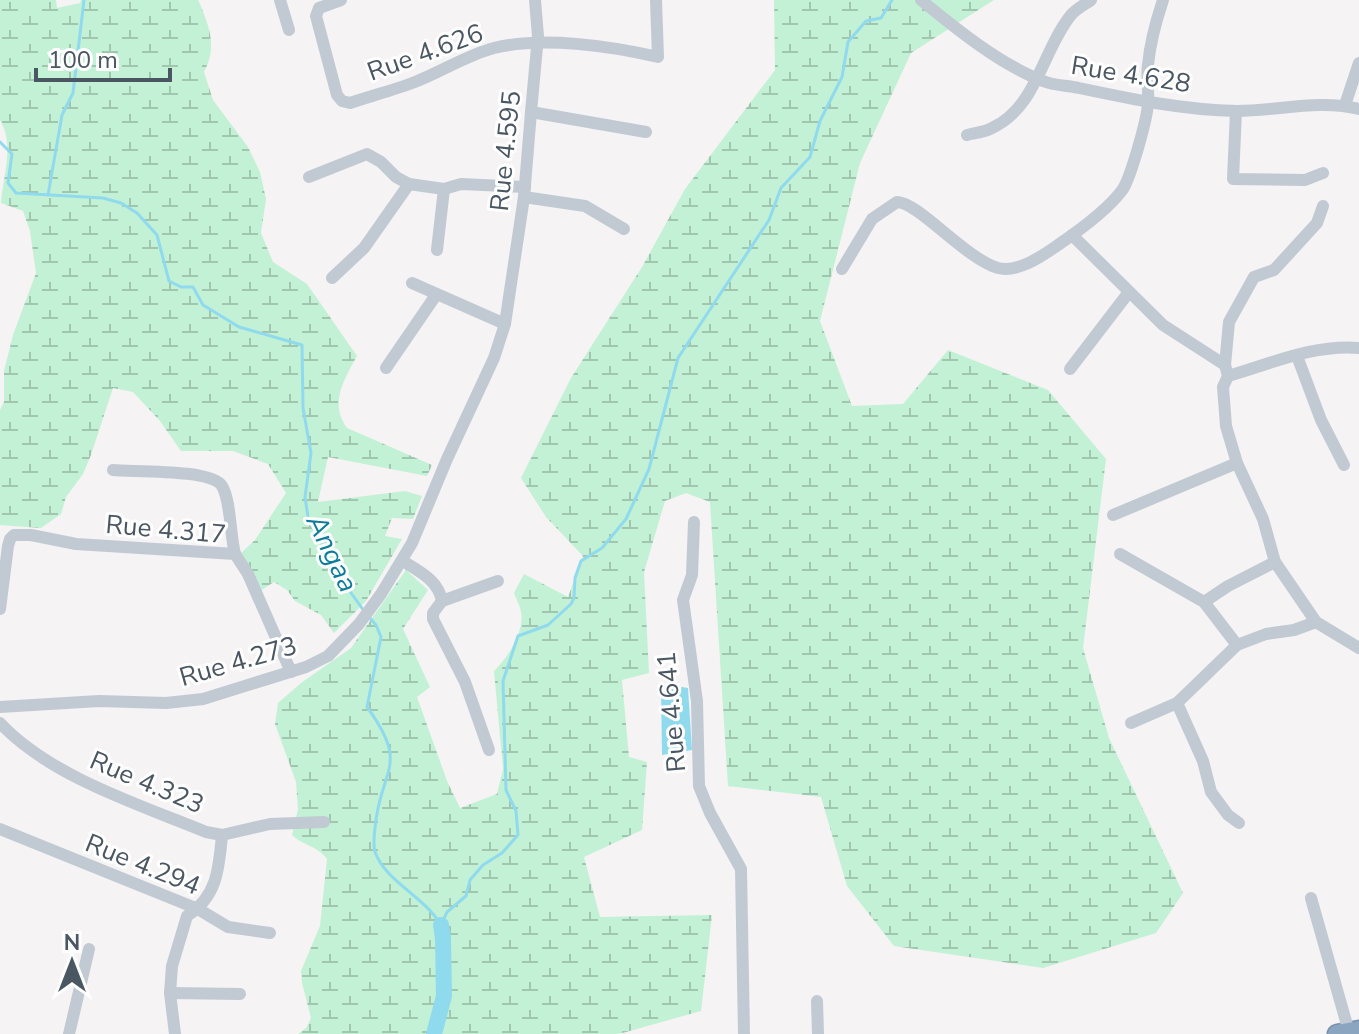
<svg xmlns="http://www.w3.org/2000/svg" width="1359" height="1034" viewBox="0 0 1359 1034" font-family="'Nunito Sans',sans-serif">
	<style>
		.wetland { fill: url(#wetland-marsh) }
		.water { fill: #90daee }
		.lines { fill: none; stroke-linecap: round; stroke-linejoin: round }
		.stream { stroke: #90daee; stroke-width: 3 }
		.river { stroke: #90daee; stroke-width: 16 }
		.highway-casing { stroke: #7690ad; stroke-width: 21 }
		.minor { stroke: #c1cad2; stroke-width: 12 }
		.highway { stroke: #8ba5c1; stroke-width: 18 }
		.labels { text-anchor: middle; stroke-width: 6; stroke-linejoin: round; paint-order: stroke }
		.street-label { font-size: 26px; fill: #4a5661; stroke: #fff }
		.water-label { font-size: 28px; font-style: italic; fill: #0c7c9b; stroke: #fff }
	</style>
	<defs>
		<pattern id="wetland-marsh" width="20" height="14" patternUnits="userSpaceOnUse" patternTransform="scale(2)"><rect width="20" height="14" fill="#c3f1d5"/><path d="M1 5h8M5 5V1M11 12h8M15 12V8" fill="none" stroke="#a0c6b0"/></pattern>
	</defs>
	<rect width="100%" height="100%" fill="#f5f3f3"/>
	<!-- wetland -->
	<g class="wetland">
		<path d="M0 0H56L57 8 80 3 81 0H198L200 4C210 29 217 47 204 72L213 100 248 147 260 172 266 199 261 233 273 262 307 284 357 356C344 379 329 404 347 428L432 465 427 476 328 457 318 502 405 491 422 496 413 519 392 518 385 536 402 539 366 601 334 633 321 615 295 601 287 590 274 582 260 591 241 553 255 540 286 493 268 464 233 451H181L160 421 133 392 113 388 91 455 83 474 66 497 61 514 41 528 0 525V410L4 402V371L13 335 36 273 30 231 23 211 1 203C3 175 15 146 0 120Z"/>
		<path d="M774 0H994L911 53 860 163 820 321 852 406 903 404 948 350 1048 390 1106 459 1083 648 1109 738 1183 893 1156 933 1043 968 894 946 847 886 821 797 728 786 710 502 686 493 665 501 644 572 649 673 622 680 629 757 647 762 642 830 584 857 600 917 712 915 701 1011 619 1034H298L306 1028 311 1018 302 983 301 971 320 926 327 859C318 846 302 845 292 835L298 809 296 782 275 724 278 703 301 683 351 648 406 570 428 590 403 629 430 687 417 697 447 781 460 808 497 794 503 769 494 671C507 659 525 631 521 612 520 605 516 599 514 593L524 574 568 597 583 556 546 517 521 478 571 378 642 267 685 189 775 70Z"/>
	</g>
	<!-- water -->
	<polygon class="water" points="661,684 688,688 692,750 662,755"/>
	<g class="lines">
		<!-- stream -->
		<g class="stream">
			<polyline points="0,142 12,154 8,183 16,193 103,198 121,203 137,213 157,235 169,281 181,287 193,287 203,305 239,327 302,345 303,408 311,453 305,497 308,517 334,569 364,611"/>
			<polyline points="48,195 62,115 73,93 84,0"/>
			<path d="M369 617 376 625 381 637 367 707C411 767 380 768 375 828 374 836 373 844 375 852 386 882 424 896 440 924"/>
			<polyline points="441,925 447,912 466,896 470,880 483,865 502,853 518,835 516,811 506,790 503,681 518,636 548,625 571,604 574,598 575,578 581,561 602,548 626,519 649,469 678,358 769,220 781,188 810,157 820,121 842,77 848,42 866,21 881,18 892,0"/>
		</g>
		<!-- river -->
		<polyline class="river" points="434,1034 444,996 443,938 441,925"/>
		<defs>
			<polyline id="highway" points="1337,1034 1359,1030"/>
		</defs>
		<!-- highway casing -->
		<use href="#highway" class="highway-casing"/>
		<!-- minor -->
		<g class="minor">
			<polyline points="280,0 289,30"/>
			<path d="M341 0 319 8 316 16 337 95 342 101 350 103C371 96 394 90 415 82 441 72 467 55 494 48 543 36 610 46 658 57L656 0"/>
			<path d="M921 0C956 29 1001 65 1043 81 1055 86 1067 85 1079 88 1131 99 1183 110 1237 111 1277 111 1320 99 1359 109"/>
			<polyline points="1345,105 1359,63"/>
			<polyline points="1236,111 1233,179 1305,180 1323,173"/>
			<polyline points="531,112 646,132"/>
			<path d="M967 135C975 133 985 132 992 128 1037 107 1042 51 1071 15 1076 9 1084 5 1091 0"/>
			<polyline points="309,177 367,154 381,162 396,177 409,184 444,189 461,184 525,187"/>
			<polyline points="524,197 585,206 624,229"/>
			<polyline points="1072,235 1163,325 1225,365 1228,376 1223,387 1226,426 1237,463 1263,519 1275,562 1316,622 1359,648"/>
			<polyline points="437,250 444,189"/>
			<path d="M842 269 872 219 897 202C918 202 966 259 998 268 1018 273 1042 256 1058 245 1080 230 1108 210 1123 189 1131 176 1148 117 1148 102 1149 89 1146 77 1148 65 1150 43 1156 21 1163 0"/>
			<polyline points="332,278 364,248 409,184"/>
			<polyline points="412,283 505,324"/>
			<polyline points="1297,356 1321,420 1344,465"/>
			<polyline points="1225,365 1229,322 1254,277 1274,270 1317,223 1323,206"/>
			<polyline points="386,368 436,295"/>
			<polyline points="1070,369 1129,292"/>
			<path d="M1228 376C1270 364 1314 344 1359 348"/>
			<path d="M113 470C134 472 212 469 222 486 231 501 230 535 235 554"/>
			<polyline points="1113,515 1237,463"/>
			<polyline points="694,522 692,575 683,600 697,701 699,786 710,813 741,869 744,1034"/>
			<polyline points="1120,554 1204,602 1237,645 1177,703 1131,723"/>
			<path d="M403 561C420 572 438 580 442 601L433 613V619L465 682 489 750"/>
			<polyline points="442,601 498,581"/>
			<polyline points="1204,602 1228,586 1275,562"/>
			<polyline points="0,609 8,546 10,539 14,535 31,535 76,544 235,554 248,574 291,672"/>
			<polyline points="1237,645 1266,634 1294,630 1316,622"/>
			<polyline points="1177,703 1203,761 1211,792 1228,815 1239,823"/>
			<polyline points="0,707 99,701 166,703 203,699 306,667 328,656 359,624 381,594 412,543 447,459 494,358 505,324 524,197 531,112 538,36 535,0"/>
			<path d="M0 723C51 777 138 804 206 832L222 835C219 869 217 897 187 916L172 966 170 993 175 1034"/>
			<polyline points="0,829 198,909 228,927 270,933"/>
			<polyline points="222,835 270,824 324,822"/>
			<polyline points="1311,898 1349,1032"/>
			<polyline points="170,993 240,994"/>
			<polyline points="817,1001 818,1034"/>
			<polyline points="69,1034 89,949"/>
		</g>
		<!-- highway -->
		<use href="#highway" class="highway"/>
	</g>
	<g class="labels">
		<!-- street labels -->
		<g class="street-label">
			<text transform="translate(425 52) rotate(-20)" y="9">Rue 4.626</text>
			<text transform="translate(1131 74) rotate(9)" y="9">Rue 4.628</text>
			<text transform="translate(505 151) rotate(-84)" y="9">Rue 4.595</text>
			<text transform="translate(166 529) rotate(5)" y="9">Rue 4.317</text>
			<text transform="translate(238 661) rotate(-16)" y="9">Rue 4.273</text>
			<text transform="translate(671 712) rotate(-95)" y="9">Rue 4.641</text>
			<text transform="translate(147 782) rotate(23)" y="9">Rue 4.323</text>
			<text transform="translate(143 864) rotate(22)" y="9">Rue 4.294</text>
		</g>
		<!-- water labels -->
		<g class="water-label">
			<text transform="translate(333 553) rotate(64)" y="10">Angaa</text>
		</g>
	</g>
	<!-- north arrow -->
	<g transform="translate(72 962)" stroke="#ffffff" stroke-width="6" paint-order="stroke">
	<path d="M0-6L14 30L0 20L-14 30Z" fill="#4a5661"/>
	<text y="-12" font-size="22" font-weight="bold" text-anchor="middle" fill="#4a5661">N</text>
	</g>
	<!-- scale -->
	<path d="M36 68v12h134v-12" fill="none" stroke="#4a5661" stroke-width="4"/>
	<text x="48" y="68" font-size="24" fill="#4a5661" stroke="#ffffff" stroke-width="6" paint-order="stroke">100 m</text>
</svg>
